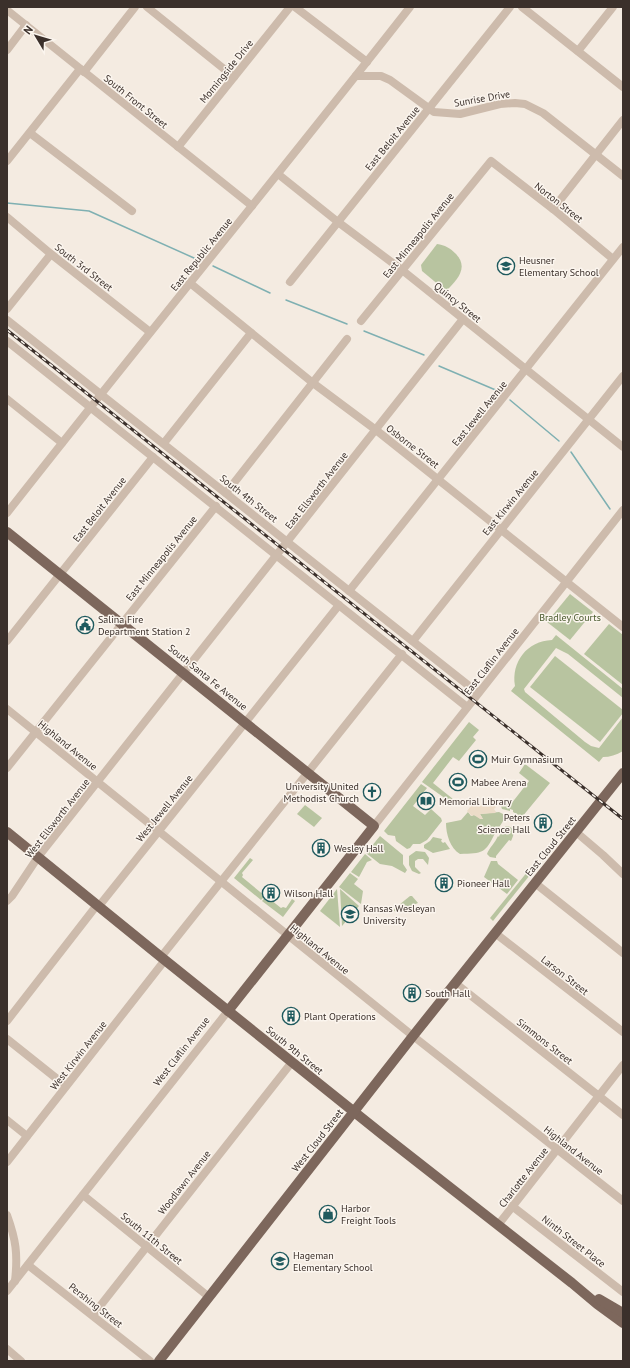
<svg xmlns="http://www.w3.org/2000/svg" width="630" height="1368" viewBox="0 0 630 1368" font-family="'PT Sans',sans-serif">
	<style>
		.green { fill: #b8c4a0 }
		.plaza { fill: #ecdcc8 }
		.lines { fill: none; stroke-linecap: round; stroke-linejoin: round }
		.stream { stroke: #7fb0b2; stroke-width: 1.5 }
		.minor { stroke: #cdbbac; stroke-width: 8 }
		.major { stroke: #7d675c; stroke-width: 10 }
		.rail-casing { stroke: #3b302b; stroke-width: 3 }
		.rail { stroke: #fbf5ee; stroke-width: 1.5; stroke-dasharray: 4.5; stroke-linecap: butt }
		.labels { text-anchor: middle; stroke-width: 3; stroke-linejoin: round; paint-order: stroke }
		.street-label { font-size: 10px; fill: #3b302b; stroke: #fbf5ee }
		.poi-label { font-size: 10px; fill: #3b302b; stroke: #fbf5ee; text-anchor: start }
		.park-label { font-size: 10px; fill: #4a5a2e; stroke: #fbf5ee }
	</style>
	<rect width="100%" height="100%" fill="#f4ebe1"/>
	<!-- green -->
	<g class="green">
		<path d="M437 244C445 245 450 248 456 254 469 268 457 280 446 291L422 271 421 265Z"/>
		<polygon points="570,594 593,612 570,640 547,622"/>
		<polygon points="609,624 623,635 623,685 584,654"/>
		<path d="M556 635 623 689V698L568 654 556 648 524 689 525 692 585 742 591 746 599 748 623 717V751C616 755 610 757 603 757L599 762 511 691 515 686C511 662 527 641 552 640Z"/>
		<polygon points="555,656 623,710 623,713 600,742 530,687"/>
		<polygon points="469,722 479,730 473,737 476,740 459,761 453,757 433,783 458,803 456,806 422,782"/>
		<polygon points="525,764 550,783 522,817 513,812 513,810 510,809 510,811 502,809 501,806 505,800 511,804 529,781 519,773"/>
		<polygon points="421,784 427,788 413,806 425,815 431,809 441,818 442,821 427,840 420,844 413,844 410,848 407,849 396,841 395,836 388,835 384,831"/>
		<polygon points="305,805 322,818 314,827 297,814"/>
		<path d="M468 812 471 816 474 815 483 819 480 814 499 812 503 814 504 819C502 824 498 828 495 833 485 854 483 853 460 854 450 848 446 834 446 823L461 820Z"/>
		<path d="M507 826C516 828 514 835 511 841L509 840 496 856V858L490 857 487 854C489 848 495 843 498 836L499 837 500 834 499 833 502 828Z"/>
		<polygon points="380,836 403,855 403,864 407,870 405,873 392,866 380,864 366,853"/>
		<polygon points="433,837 442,839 441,841 443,843 445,842 450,849 433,853 424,848 424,845 430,841"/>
		<polygon points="416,851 425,852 429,858 428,865 423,859 418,859 415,861 415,867 421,873 419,874 412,871 409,865 409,856"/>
		<polygon points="365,854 372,860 367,862 359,877 351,872"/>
		<polygon points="250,858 253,860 242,873 243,875 242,877 265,896 261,900 234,878"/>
		<polygon points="491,861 497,861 498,864 518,880 507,894 484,877"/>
		<polygon points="532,866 534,870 493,921 490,918"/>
		<polygon points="350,873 358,879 354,884 363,891 361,904 339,887"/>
		<polygon points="337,889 340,927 320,911"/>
		<polygon points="340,889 359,906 342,926"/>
		<polygon points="266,896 281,908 283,907 286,908 292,899 295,901 283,917 262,901"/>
		<polygon points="410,896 412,896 418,903 397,912 394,911 394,909"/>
	</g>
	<!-- plaza -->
	<polygon class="plaza" points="489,802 496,807 494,809 496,812 495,813 480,814 483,819 480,819 474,815 472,816 467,811 471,806"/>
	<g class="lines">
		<!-- stream -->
		<g class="stream">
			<polyline points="7,203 89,211 194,258"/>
			<polyline points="213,266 270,293"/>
			<polyline points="286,300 347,324"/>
			<polyline points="364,331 424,355"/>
			<polyline points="439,366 498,391"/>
			<polyline points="510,400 559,441"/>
			<polyline points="571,452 610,509"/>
		</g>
		<!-- minor -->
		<g class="minor">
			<polyline points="147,7 234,77"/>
			<polyline points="295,7 367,62"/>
			<polyline points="522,7 623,87"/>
			<polyline points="7,10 252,206"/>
			<polyline points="7,50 26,25"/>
			<polyline points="578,51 613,7"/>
			<polyline points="84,72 135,7"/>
			<polyline points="356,76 381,76 390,80 434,112 460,114 500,104 515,103 525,104 543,113 623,176"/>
			<polyline points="30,133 132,211"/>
			<polyline points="178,147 290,7"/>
			<polyline points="7,161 80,69"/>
			<polyline points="278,174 338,222 402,270 623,447"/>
			<polyline points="553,209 623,120"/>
			<polyline points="7,217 51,254 150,332"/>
			<polyline points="290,282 510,7"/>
			<polyline points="190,283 313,383 376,430 623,627"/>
			<polyline points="7,309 51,254"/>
			<polyline points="7,320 478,693"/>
			<polyline points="361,321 491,161 553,209 613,259"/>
			<polyline points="7,341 467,707"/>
			<polyline points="7,399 62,443"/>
			<polyline points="164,443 251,333"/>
			<polyline points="226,493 347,339"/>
			<path d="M7 513C140 343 277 177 410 7"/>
			<polyline points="349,591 623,247"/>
			<polyline points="7,641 153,457"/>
			<polyline points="413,641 623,376"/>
			<polyline points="7,709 413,1036 623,1201"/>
			<polyline points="7,768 216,506"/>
			<polyline points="374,826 623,510"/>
			<polyline points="576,832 603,855 623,874"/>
			<polyline points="535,883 623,953"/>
			<polyline points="7,901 12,896 38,857 463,319"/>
			<polyline points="99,906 339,605"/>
			<polyline points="495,933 623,1032"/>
			<polyline points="161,957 402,654"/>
			<polyline points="455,983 623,1115"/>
			<polyline points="7,1021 97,905"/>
			<polyline points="7,1039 66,1086"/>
			<polyline points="7,1120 27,1136"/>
			<polyline points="7,1162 165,960"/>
			<polyline points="83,1195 209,1297"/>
			<polyline points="512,1206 623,1292"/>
			<path d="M7 1215C16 1240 18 1254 15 1281"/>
			<polyline points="498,1225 623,1065"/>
			<polyline points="28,1265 150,1361"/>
			<polyline points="7,1291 228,1011"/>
			<polyline points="93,1315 292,1062"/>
			<polyline points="7,1349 21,1361"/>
		</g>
		<!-- major -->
		<g class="major">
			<polyline points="7,532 374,826 228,1011"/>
			<polyline points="7,832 161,957 383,1135 572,1283 597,1304 623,1323"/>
			<polyline points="599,1299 623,1313"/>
			<polyline points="159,1361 413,1036 623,773"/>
		</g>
		<defs>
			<polyline id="rail" points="7,330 623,819"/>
		</defs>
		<!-- rail casing -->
		<use href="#rail" class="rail-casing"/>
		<!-- rail -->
		<use href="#rail" class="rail"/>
	</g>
	<!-- icons -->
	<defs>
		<symbol id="school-ring" viewBox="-11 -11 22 22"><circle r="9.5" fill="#fbf5ee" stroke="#1f5a5e" stroke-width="1.5"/><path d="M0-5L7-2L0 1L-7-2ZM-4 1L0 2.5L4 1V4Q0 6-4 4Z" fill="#1f5a5e"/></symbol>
		<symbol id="civic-ring" viewBox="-11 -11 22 22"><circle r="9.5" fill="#fbf5ee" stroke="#1f5a5e" stroke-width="1.5"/><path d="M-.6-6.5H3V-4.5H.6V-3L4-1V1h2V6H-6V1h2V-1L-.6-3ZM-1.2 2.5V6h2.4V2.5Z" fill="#1f5a5e"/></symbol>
		<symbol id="stadium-ring" viewBox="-11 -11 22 22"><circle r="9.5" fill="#fbf5ee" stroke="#1f5a5e" stroke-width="1.5"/><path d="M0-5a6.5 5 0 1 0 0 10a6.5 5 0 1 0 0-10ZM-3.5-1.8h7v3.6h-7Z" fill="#1f5a5e"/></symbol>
		<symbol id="church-ring" viewBox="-11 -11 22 22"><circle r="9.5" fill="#fbf5ee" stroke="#1f5a5e" stroke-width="1.5"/><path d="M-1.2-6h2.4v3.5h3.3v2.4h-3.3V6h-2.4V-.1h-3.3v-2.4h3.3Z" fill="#1f5a5e"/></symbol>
		<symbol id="library-ring" viewBox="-11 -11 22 22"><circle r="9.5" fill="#fbf5ee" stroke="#1f5a5e" stroke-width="1.5"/><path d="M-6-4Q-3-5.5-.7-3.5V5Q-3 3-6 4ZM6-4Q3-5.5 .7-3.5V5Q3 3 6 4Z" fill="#1f5a5e"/></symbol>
		<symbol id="building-ring" viewBox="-11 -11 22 22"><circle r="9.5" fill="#fbf5ee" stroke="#1f5a5e" stroke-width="1.5"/><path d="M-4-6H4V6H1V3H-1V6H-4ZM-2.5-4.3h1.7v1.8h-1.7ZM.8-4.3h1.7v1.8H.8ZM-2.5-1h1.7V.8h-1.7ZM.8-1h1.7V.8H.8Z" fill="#1f5a5e"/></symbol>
		<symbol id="university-ring" viewBox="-11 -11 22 22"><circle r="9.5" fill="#fbf5ee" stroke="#1f5a5e" stroke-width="1.5"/><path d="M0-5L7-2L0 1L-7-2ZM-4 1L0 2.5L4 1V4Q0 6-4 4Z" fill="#1f5a5e"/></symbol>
		<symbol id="shop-ring" viewBox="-11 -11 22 22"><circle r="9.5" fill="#fbf5ee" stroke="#1f5a5e" stroke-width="1.5"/><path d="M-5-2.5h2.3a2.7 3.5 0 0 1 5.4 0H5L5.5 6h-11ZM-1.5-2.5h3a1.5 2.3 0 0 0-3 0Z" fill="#1f5a5e"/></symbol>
	</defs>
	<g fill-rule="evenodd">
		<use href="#school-ring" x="496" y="256" width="20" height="20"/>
		<use href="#civic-ring" x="75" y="615" width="20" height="20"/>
		<use href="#stadium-ring" x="468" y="749" width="20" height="20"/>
		<use href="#stadium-ring" x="448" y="772" width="20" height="20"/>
		<use href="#church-ring" x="362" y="782" width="20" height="20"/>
		<use href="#library-ring" x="416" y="791" width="20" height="20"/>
		<use href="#building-ring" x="533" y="813" width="20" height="20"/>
		<use href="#building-ring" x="311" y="838" width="20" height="20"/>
		<use href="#building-ring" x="434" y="873" width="20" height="20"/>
		<use href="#building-ring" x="261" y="883" width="20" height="20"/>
		<use href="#university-ring" x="340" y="904" width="20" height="20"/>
		<use href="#building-ring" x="402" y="983" width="20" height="20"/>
		<use href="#building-ring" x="281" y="1006" width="20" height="20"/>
		<use href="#shop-ring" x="318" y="1204" width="20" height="20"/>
		<use href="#school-ring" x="270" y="1251" width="20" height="20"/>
	</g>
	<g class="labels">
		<!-- street labels -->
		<g class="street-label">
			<text transform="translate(226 71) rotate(-51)" y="4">Morningside Drive</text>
			<text transform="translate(482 98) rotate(-10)" y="4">Sunrise Drive</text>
			<text transform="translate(136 101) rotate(39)" y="4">South Front Street</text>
			<text transform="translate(392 138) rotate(-51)" y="4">East Beloit Avenue</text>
			<text transform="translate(559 202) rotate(38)" y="4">Norton Street</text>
			<text transform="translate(418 235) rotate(-51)" y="4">East Minneapolis Avenue</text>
			<text transform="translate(201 254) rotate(-51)" y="4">East Republic Avenue</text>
			<text transform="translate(84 267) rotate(38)" y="4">South 3rd Street</text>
			<text transform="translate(458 302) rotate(39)" y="4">Quincy Street</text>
			<text transform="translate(479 413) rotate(-51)" y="4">East Jewell Avenue</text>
			<text transform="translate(413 446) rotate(38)" y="4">Osborne Street</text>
			<text transform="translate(316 490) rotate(-52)" y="4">East Ellsworth Avenue</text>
			<text transform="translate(249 498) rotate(38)" y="4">South 4th Street</text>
			<text transform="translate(510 502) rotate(-51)" y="4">East Kirwin Avenue</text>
			<text transform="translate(99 509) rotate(-52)" y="4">East Beloit Avenue</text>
			<text transform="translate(161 558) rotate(-51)" y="4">East Minneapolis Avenue</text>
			<text transform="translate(491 661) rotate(-52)" y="4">East Claflin Avenue</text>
			<text transform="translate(208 677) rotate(39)" y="4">South Santa Fe Avenue</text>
			<text transform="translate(68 745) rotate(39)" y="4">Highland Avenue</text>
			<text transform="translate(164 808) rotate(-51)" y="4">West Jewell Avenue</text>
			<text transform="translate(57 818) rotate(-52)" y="4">West Ellsworth Avenue</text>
			<text transform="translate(550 846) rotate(-51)" y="4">East Cloud Street</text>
			<text transform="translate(320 949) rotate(39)" y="4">Highland Avenue</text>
			<text transform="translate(565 975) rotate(38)" y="4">Larson Street</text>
			<text transform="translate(545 1041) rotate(38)" y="4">Simmons Street</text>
			<text transform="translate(295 1050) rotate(39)" y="4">South 9th Street</text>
			<text transform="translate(181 1051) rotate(-52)" y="4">West Claflin Avenue</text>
			<text transform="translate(78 1055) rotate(-52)" y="4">West Kirwin Avenue</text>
			<text transform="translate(317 1140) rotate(-52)" y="4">West Cloud Street</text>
			<text transform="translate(574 1150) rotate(38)" y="4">Highland Avenue</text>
			<text transform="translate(523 1177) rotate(-52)" y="4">Charlotte Avenue</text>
			<text transform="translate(184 1182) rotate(-52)" y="4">Woodlawn Avenue</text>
			<text transform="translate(152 1238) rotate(39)" y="4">South 11th Street</text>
			<text transform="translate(574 1241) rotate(38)" y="4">Ninth Street Place</text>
			<text transform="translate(96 1305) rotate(38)" y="4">Pershing Street</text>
		</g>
		<!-- poi labels -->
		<g class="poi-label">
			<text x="519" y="264">Heusner<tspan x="519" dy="12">Elementary School</tspan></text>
			<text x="98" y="623">Salina Fire<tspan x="98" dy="12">Department Station 2</tspan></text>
			<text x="491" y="763">Muir Gymnasium</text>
			<text x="471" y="786">Mabee Arena</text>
			<text x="359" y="790" text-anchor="end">University United<tspan x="359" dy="12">Methodist Church</tspan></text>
			<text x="439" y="805">Memorial Library</text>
			<text x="530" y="821" text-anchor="end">Peters<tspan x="530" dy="12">Science Hall</tspan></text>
			<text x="334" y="852">Wesley Hall</text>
			<text x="457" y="887">Pioneer Hall</text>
			<text x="284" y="897">Wilson Hall</text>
			<text x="363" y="912">Kansas Wesleyan<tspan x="363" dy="12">University</tspan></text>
			<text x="425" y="997">South Hall</text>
			<text x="304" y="1020">Plant Operations</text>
			<text x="341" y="1212">Harbor<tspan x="341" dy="12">Freight Tools</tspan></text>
			<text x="293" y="1259">Hageman<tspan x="293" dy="12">Elementary School</tspan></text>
		</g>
		<!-- park labels -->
		<g class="park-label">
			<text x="570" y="621">Bradley Courts</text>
		</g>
	</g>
	<!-- border -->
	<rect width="630" height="1368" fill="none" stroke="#3b302b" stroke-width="16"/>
	<!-- north arrow -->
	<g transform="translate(36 36) rotate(308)" stroke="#fbf5ee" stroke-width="3" paint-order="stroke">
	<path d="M0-3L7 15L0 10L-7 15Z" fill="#3b302b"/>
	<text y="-6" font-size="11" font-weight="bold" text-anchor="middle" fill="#3b302b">N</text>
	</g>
</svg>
